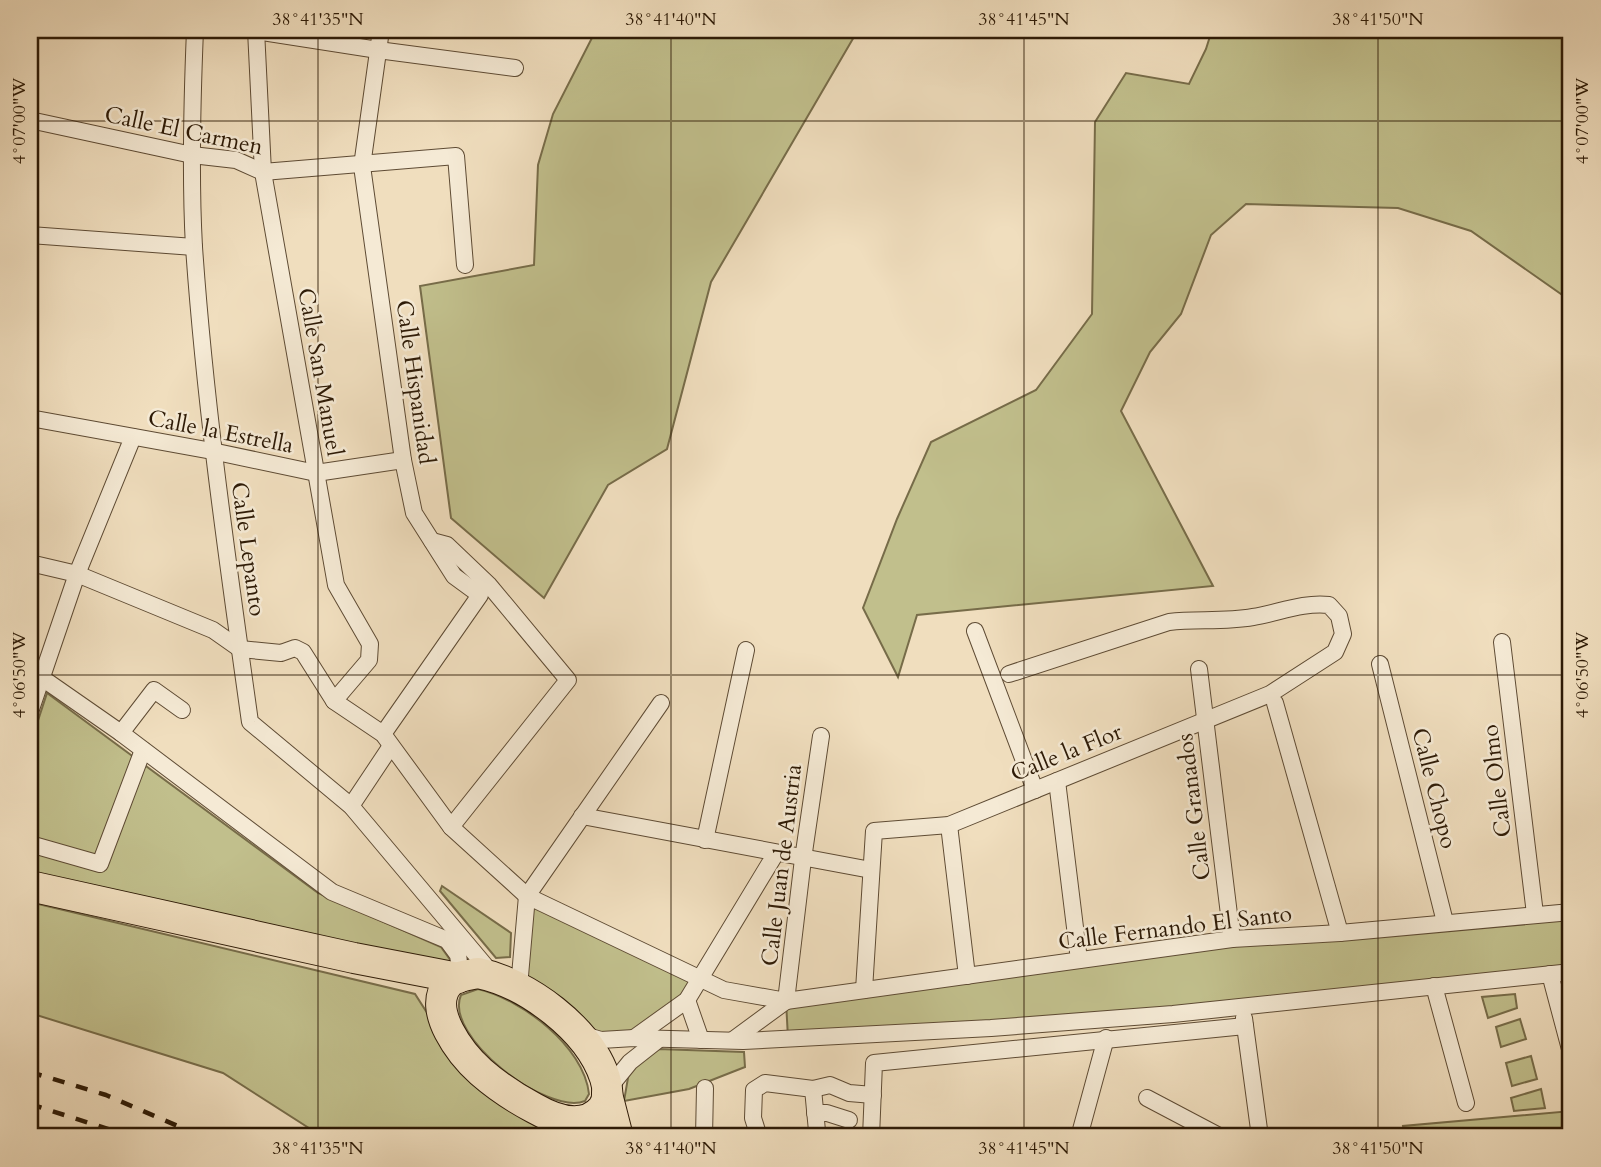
<svg xmlns="http://www.w3.org/2000/svg" width="1601" height="1167" viewBox="0 0 1601 1167" font-family="Cardo,serif">
	<style>
		.green { fill: #c1bf8c; stroke: #776c49; stroke-width: 2 }
		.lines { fill: none; stroke-linecap: round; stroke-linejoin: round }
		.street-casing { stroke: #5e4b34; stroke-width: 18 }
		.highway-casing { stroke: #2d1a06; stroke-width: 32 }
		.street { stroke: #f5ead5; stroke-width: 16 }
		.highway { stroke: #f0debe; stroke-width: 30 }
		.rail { stroke: #2d1a06; stroke-width: 4.5; stroke-dasharray: 12 12; stroke-linecap: butt }
		.ticks { fill: none; stroke: #2d1a06; stroke-width: 2; stroke-opacity: 0.45 }
		.labels { text-anchor: middle; stroke-width: 5; stroke-linejoin: round; paint-order: stroke }
		.street-label { font-size: 23px; fill: #2d1a06; stroke: #f5ead5 }
		.neatline { fill: none; stroke: #2d1a06; stroke-width: 2.5 }
		.ticks-label { font-size: 18px; text-anchor: middle; fill: #2d1a06 }
	</style>
	<rect width="100%" height="100%" fill="#f0debe"/>
	<filter id="stains"><feTurbulence type="fractalNoise" baseFrequency=".00286" numOctaves="4"/><feColorMatrix values="0 0 0 0 .2 0 0 0 0 .09 0 0 0 0 .02 0 0 0 .5 -.17"/></filter>
	<radialGradient id="worn" r=".72"><stop offset=".6" stop-color="#630" stop-opacity="0"/><stop offset="1" stop-color="#630" stop-opacity=".3"/></radialGradient>
	<!-- green -->
	<g class="green">
		<polygon points="596,30 858,30 711,282 667,449 608,485 544,598 451,518 420,286 534,265 538,165 553,114"/>
		<polygon points="1212,30 1571,30 1571,301 1471,231 1398,208 1246,204 1211,235 1181,314 1150,352 1121,411 1213,586 917,615 898,677 863,608 897,519 931,442 1036,390 1092,314 1095,122 1126,73 1189,84 1206,49"/>
		<polygon points="47,693 318,893 441,947 451,961 438,964 30,876 30,745"/>
		<polygon points="442,886 511,933 510,957 496,958 440,891"/>
		<polygon points="527,896 698,979 687,1000 634,1038 601,1040 519,987"/>
		<polygon points="30,902 415,994 472,1083 559,1137 323,1137 223,1073 30,1013"/>
		<polygon points="1571,905 1571,972 1243,1006 788,1038 786,1001"/>
		<path d="M478 989C521 999 584 1046 589 1094L585 1101C547 1116 443 1036 461 995Z"/>
		<polygon points="1515,994 1517,1008 1488,1018 1482,997"/>
		<polygon points="1520,1019 1526,1039 1501,1047 1496,1027"/>
		<polygon points="658,1049 744,1052 745,1067 689,1089 624,1101 629,1072"/>
		<polygon points="1531,1056 1537,1079 1512,1086 1506,1063"/>
		<polygon points="1541,1089 1545,1108 1514,1111 1511,1098"/>
		<polygon points="1571,1111 1571,1137 1405,1137 1403,1126"/>
	</g>
	<g class="lines">
		<defs>
			<g id="street">
				<path d="M195 30C192 102 190 175 194 247 205 406 228 564 250 722L351 806 493 975"/>
				<polyline points="256,30 263,172 336,585 370,644 369,660 334,701"/>
				<polyline points="381,30 362,166 403,460 414,513 454,576 480,595 383,734"/>
				<polyline points="256,31 378,50 515,68"/>
				<polyline points="30,120 192,155 236,160 263,172 456,156 465,265"/>
				<polyline points="30,235 194,247"/>
				<polyline points="30,418 212,451 316,473 403,460"/>
				<polyline points="432,541 447,545 489,585 568,680 451,827"/>
				<polyline points="30,563 77,574 213,630 240,649 281,653 295,648 303,652 334,701 383,734 451,827 527,896 724,990 786,1001 1232,939 1340,933 1571,912"/>
				<polyline points="975,631 1035,790"/>
				<polyline points="1502,642 1535,914"/>
				<polyline points="1380,664 1445,922"/>
				<polyline points="1199,669 1232,939"/>
				<polyline points="30,674 42,678 121,733 332,892 447,940 458,955 461,976"/>
				<polyline points="1275,703 1340,933"/>
				<polyline points="30,712 77,574 133,437"/>
				<polyline points="121,733 154,690 182,710"/>
				<polyline points="1057,781 1079,960"/>
				<polyline points="351,806 391,746"/>
				<polyline points="582,816 871,870"/>
				<polyline points="949,825 967,976"/>
				<polyline points="705,840 746,650"/>
				<polyline points="30,844 100,864 143,750"/>
				<polyline points="1550,974 1571,1053"/>
				<polyline points="1434,986 1466,1103"/>
				<polyline points="519,987 527,896 661,703"/>
				<path d="M864 990 874 831 949 825 1270 694 1335 652 1343 634 1339 616 1329 605C1303 602 1278 613 1253 617 1225 622 1197 619 1169 622L1009 674"/>
				<polyline points="687,1000 701,1040"/>
				<polyline points="786,1001 803,859 821,736"/>
				<polyline points="1244,1018 1260,1137"/>
				<polyline points="581,1034 601,1040 634,1038 743,1041 991,1028 1173,1014 1571,972"/>
				<polyline points="634,1038 687,1000 776,853"/>
				<polyline points="733,1040 786,1001"/>
				<polyline points="608,1089 630,1062 658,1040"/>
				<polyline points="813,1089 830,1085 849,1093 873,1095"/>
				<polyline points="1147,1098 1221,1137"/>
				<polyline points="815,1113 827,1113 849,1120"/>
				<polyline points="704,1137 705,1088"/>
				<polyline points="759,1137 753,1118 754,1090 765,1083 813,1089 817,1131 815,1137"/>
				<polyline points="871,1137 874,1063 1245,1026"/>
				<polyline points="1079,1137 1106,1038"/>
			</g>
			<g id="highway">
				<polyline points="30,886 354,958 458,978"/>
				<path d="M478 973C527 983 589 1029 605 1078 608 1088 609 1100 602 1109 584 1130 555 1120 534 1108 515 1098 497 1086 481 1072 462 1055 426 1010 448 984 455 976 468 975 478 973Z"/>
				<polyline points="607,1094 618,1137"/>
			</g>
		</defs>
		<!-- street casing -->
		<use href="#street" class="street-casing"/>
		<!-- highway casing -->
		<use href="#highway" class="highway-casing"/>
		<!-- street -->
		<use href="#street" class="street"/>
		<!-- highway -->
		<use href="#highway" class="highway"/>
		<!-- rail -->
		<g class="rail">
			<polyline points="30,1072 106,1095 203,1137"/>
			<polyline points="30,1104 133,1137"/>
		</g>
	</g>
	<!-- ticks -->
	<path class="ticks" d="M318 30V1137M671 30V1137M1024 30V1137M1378 30V1137M30 121H1571M30 675H1571"/>
	<g class="labels">
		<!-- street labels -->
		<g class="street-label">
			<text transform="translate(184 130) rotate(12)" y="8">Calle El Carmen</text>
			<text transform="translate(321 372) rotate(80)" y="8">Calle San Manuel</text>
			<text transform="translate(416 382) rotate(82)" y="8">Calle Hispanidad</text>
			<text transform="translate(221 431) rotate(11)" y="8">Calle la Estrella</text>
			<text transform="translate(249 549) rotate(82)" y="8">Calle Lepanto</text>
			<text transform="translate(1066 752) rotate(-22)" y="8">Calle la Flor</text>
			<text transform="translate(1496 781) rotate(-97)" y="8">Calle Olmo</text>
			<text transform="translate(1435 788) rotate(76)" y="8">Calle Chopo</text>
			<text transform="translate(1193 807) rotate(-97)" y="8">Calle Granados</text>
			<text transform="translate(781 865) rotate(-83)" y="8">Calle Juan de Austria</text>
			<text transform="translate(1175 927) rotate(-7)" y="8">Calle Fernando El Santo</text>
		</g>
	</g>
	<!-- margin -->
	<rect width="1601" height="1167" fill="none" stroke="#f0debe" stroke-width="77"/>
	<rect x="38" y="38" width="1524" height="1090" class="neatline"/>
	<g class="ticks-label">
		<text x="318" y="25">38°41'35"N</text>
		<text x="671" y="25">38°41'40"N</text>
		<text x="1024" y="25">38°41'45"N</text>
		<text x="1378" y="25">38°41'50"N</text>
		<text transform="translate(1582 121) rotate(-90)" y="6">4°07'00"W</text>
		<text transform="translate(19 121) rotate(-90)" y="6">4°07'00"W</text>
		<text transform="translate(1582 675) rotate(-90)" y="6">4°06'50"W</text>
		<text transform="translate(19 675) rotate(-90)" y="6">4°06'50"W</text>
		<text x="318" y="1154">38°41'35"N</text>
		<text x="671" y="1154">38°41'40"N</text>
		<text x="1024" y="1154">38°41'45"N</text>
		<text x="1378" y="1154">38°41'50"N</text>
	</g>
	<rect width="100%" height="100%" filter="url(#stains)"/>
	<rect width="100%" height="100%" fill="url(#worn)"/>
</svg>
